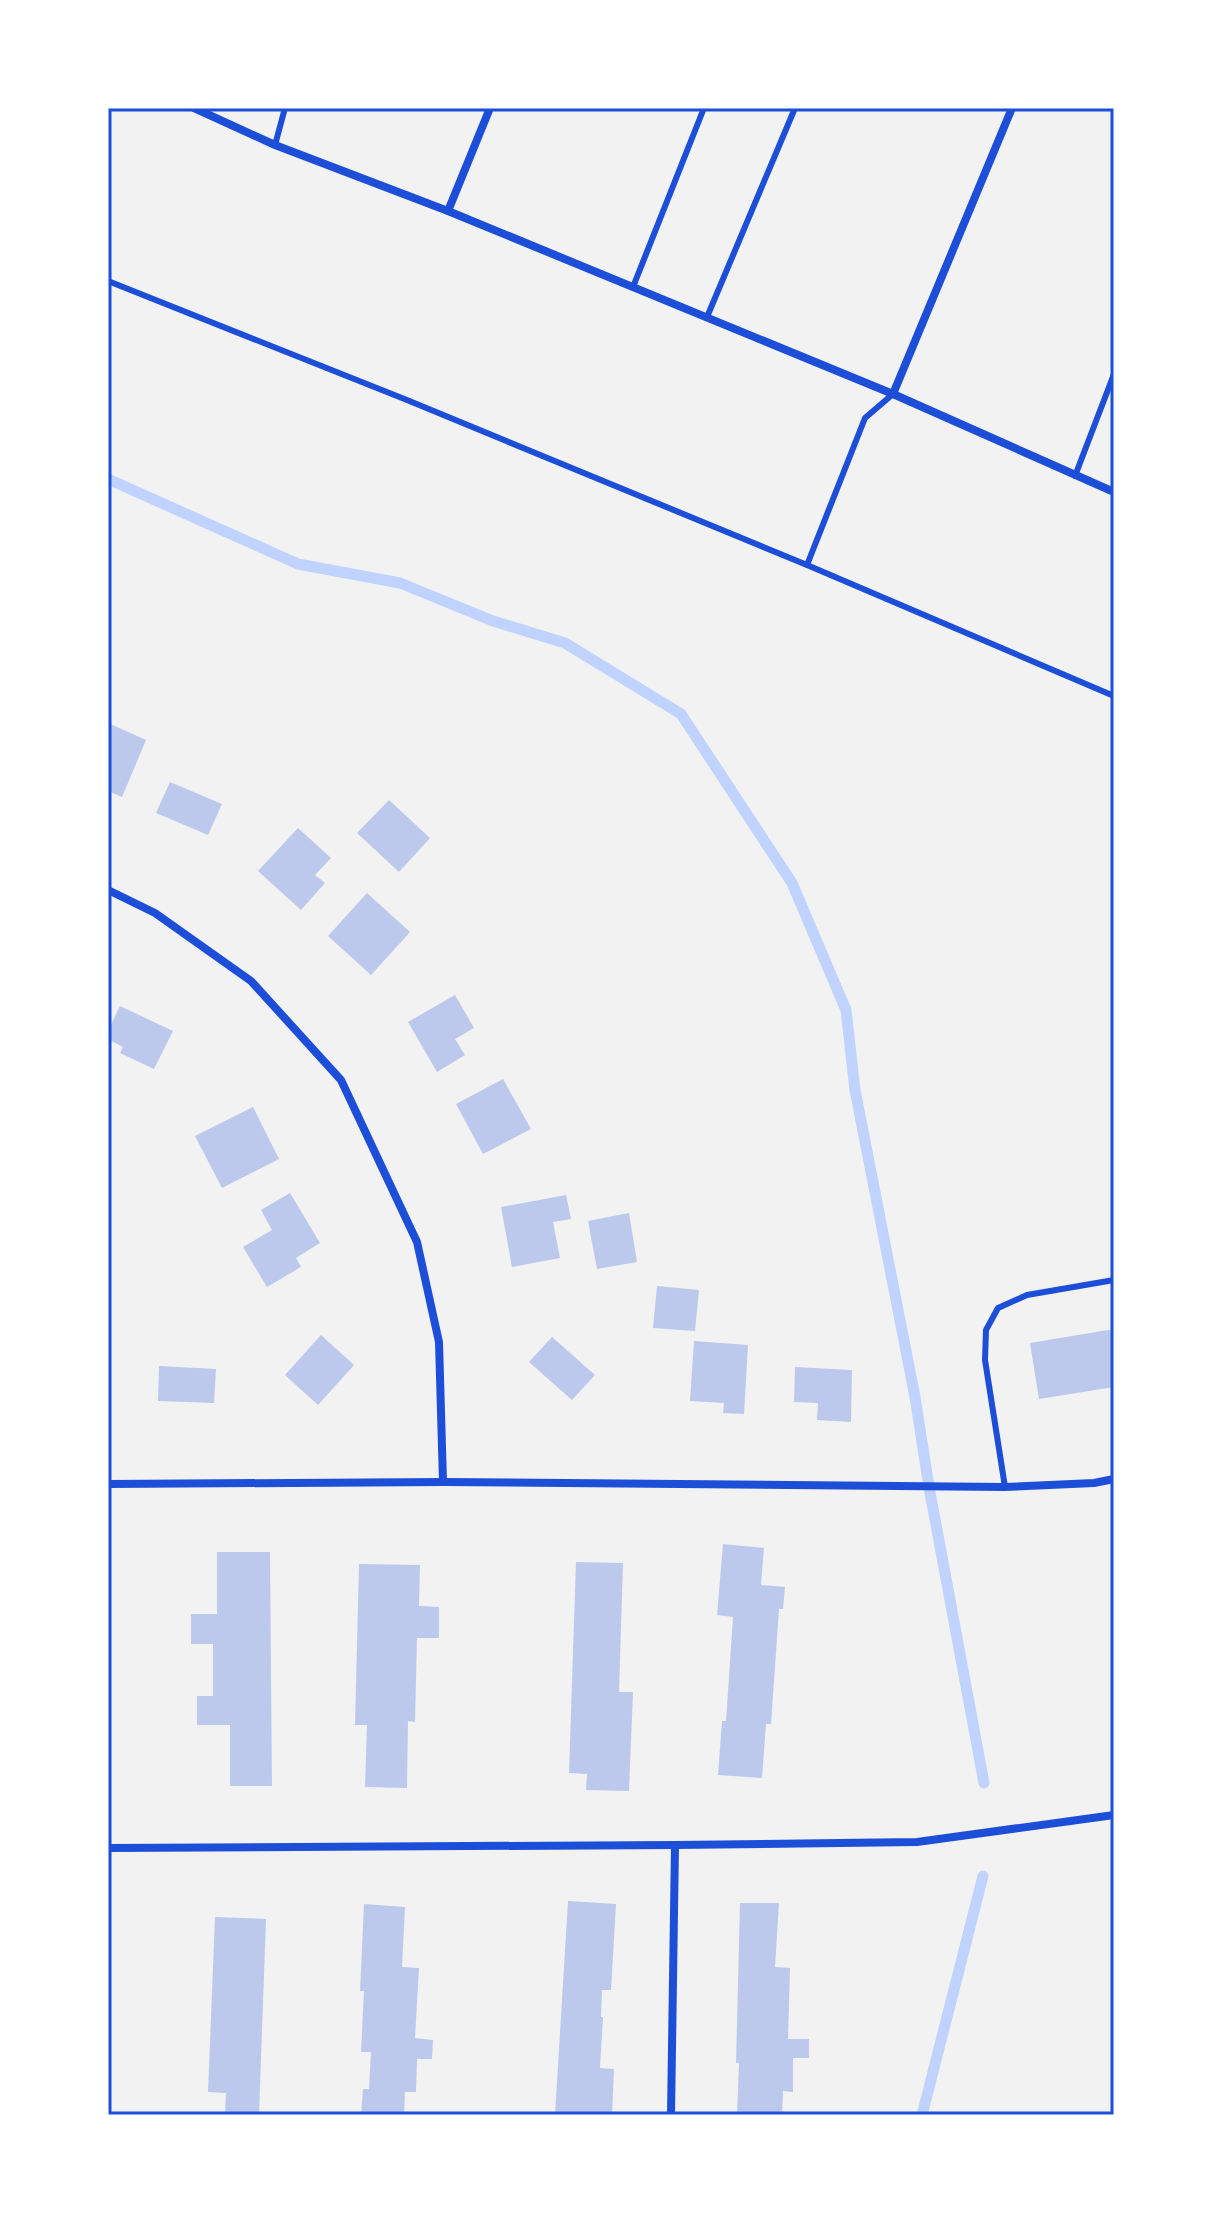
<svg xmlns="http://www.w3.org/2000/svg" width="1222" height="2223" viewBox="0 0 1222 2223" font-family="'Libre Baskerville',serif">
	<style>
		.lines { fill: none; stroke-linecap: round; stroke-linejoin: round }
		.stream { stroke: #bfd3fe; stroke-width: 11 }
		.building { fill: #bdc9ec }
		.service { stroke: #1d4ed8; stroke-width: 6 }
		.minor { stroke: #1d4ed8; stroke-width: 8 }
		.neatline { fill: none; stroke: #1d4ed8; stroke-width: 3 }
	</style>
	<rect width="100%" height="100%" fill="#f2f2f2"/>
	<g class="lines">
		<!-- stream -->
		<g class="stream">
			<polyline points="108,479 298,564 400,583 493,621 565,643 681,714 792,883 846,1010 855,1090 915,1397 929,1487 984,1783"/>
			<polyline points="922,2115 983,1876"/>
		</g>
	</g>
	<!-- building -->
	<g class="building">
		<polygon points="108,723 146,740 122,797 108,791"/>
		<polygon points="170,782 222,804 208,835 156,813"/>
		<polygon points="389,800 430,838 399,872 357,833"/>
		<polygon points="298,828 331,858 315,875 325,883 301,910 258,871"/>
		<polygon points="367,893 410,932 371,975 328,936"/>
		<polygon points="455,995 474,1028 455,1039 465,1055 437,1072 408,1022"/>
		<polygon points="120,1006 173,1031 154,1069 120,1053 123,1047 108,1039 108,1031"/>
		<polygon points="503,1079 531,1129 483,1154 456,1104"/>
		<polygon points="253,1107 279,1159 222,1188 195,1136"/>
		<polygon points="290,1193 320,1243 296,1258 301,1267 267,1287 243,1247 272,1230 261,1210"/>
		<polygon points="566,1195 571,1219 553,1222 560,1258 512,1267 501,1207"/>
		<polygon points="629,1213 637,1262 597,1269 588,1221"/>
		<polygon points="657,1286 699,1290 695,1331 653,1328"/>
		<polygon points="1114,1329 1114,1387 1039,1399 1030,1343"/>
		<polygon points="321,1335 354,1365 318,1405 285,1375"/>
		<polygon points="552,1337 595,1375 572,1400 529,1362"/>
		<polygon points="694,1341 748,1345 744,1414 723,1413 724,1403 690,1401"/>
		<polygon points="159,1366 216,1369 214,1403 158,1401"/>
		<polygon points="795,1367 852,1370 851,1422 817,1420 818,1403 794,1402"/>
		<polygon points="723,1544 764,1548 761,1585 785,1587 783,1609 779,1609 771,1724 766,1724 762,1778 718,1775 722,1721 726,1721 733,1617 717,1615"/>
		<polygon points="217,1552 270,1552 272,1786 230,1786 230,1725 197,1725 197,1696 213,1696 213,1644 191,1644 191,1614 217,1614"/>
		<polygon points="576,1562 623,1563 619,1692 633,1692 629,1791 586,1790 587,1774 569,1773"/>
		<polygon points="359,1564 420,1565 419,1606 439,1607 439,1638 417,1638 415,1722 408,1721 407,1788 365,1787 367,1725 355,1725"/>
		<polygon points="568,1901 616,1904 611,1990 602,1990 601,2017 603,2017 600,2068 614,2069 612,2115 555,2115"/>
		<polygon points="740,1903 779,1903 775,1967 790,1968 788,2039 809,2039 809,2058 793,2058 793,2092 783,2091 782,2115 737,2115 739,2063 736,2063"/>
		<polygon points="364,1904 405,1907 402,1967 419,1968 415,2038 433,2040 432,2059 417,2059 416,2092 405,2092 404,2115 361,2115 363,2089 369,2089 371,2052 361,2052 364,1991 360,1991"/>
		<polygon points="215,1917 266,1919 259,2115 225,2115 226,2093 208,2092"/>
	</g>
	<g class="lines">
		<!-- service -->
		<g class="service">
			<polyline points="275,145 285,108"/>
			<polyline points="108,281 407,400 807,565 1114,696"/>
			<polyline points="633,287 704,108"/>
			<polyline points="707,317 795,108"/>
			<polyline points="1075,476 1114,374"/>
			<polyline points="807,565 865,418 893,394"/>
			<polyline points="1005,1487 985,1360 986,1330 998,1308 1027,1295 1114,1280"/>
		</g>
		<!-- minor -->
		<g class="minor">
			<polyline points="194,108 275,145 448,211 893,394 1114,492"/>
			<polyline points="448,211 490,108"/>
			<polyline points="893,394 1012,108"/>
			<polyline points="108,890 155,913 251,981 341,1080 417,1242 439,1342 443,1482"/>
			<polyline points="108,1484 443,1482 1005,1487 1094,1483 1114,1479"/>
			<polyline points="108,1848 675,1845 917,1842 1114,1815"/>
			<polyline points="671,2115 675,1845"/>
		</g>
	</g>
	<!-- border -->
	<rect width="1222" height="2223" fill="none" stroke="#ffffff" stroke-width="220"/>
	<rect x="110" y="110" width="1002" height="2003" class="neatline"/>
</svg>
